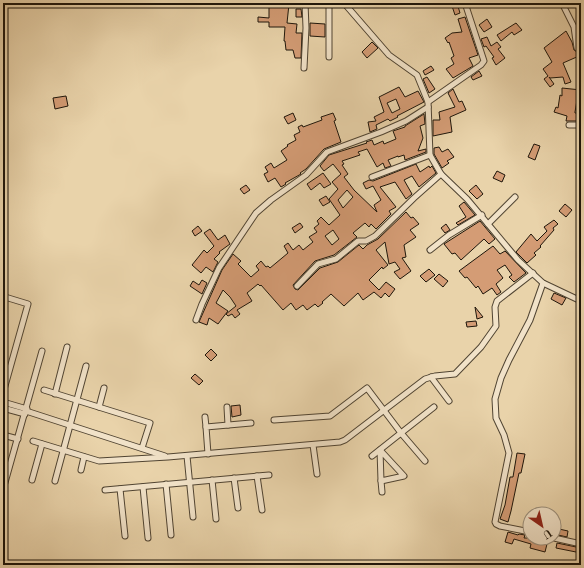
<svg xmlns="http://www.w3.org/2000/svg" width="584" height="568" viewBox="0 0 584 568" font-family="'Old Standard TT',serif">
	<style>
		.building { fill: #d49c75; stroke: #1d150a; fill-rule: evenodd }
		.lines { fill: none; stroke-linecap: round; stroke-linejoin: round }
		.street-casing { stroke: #504432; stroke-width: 7 }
		.street { stroke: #f1e2c8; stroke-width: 5 }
	</style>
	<rect width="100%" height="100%" fill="#e9d3aa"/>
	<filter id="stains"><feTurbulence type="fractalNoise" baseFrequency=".005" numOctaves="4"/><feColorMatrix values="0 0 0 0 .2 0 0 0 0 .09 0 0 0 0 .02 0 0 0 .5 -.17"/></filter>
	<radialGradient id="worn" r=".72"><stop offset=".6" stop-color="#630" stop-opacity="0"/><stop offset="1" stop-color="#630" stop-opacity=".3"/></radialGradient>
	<!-- building -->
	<g class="building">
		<polygon points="269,3 289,4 287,23 297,24 296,33 302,33 301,58 295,58 293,50 286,50 285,41 284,41 285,27 269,27 269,22 258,22 258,17 269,18"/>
		<polygon points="451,3 457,3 460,13 455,15"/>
		<polygon points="296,9 301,9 302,17 296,17"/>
		<polygon points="465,17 478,55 469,58 473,66 453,78 446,69 454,64 451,58 454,56 449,42 448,43 445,38 452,33 462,32 458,19"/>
		<polygon points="487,19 492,27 484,32 479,25"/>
		<polygon points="310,23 325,24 325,37 310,36"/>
		<polygon points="516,23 522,30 514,35 512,32 501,41 497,35"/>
		<polygon points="566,31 572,42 574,50 577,52 579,56 563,63 571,82 565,84 563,77 550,78 549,77 554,84 550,87 544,79 548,76 543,69 552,62 544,48"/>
		<polygon points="487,37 491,46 497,42 501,47 498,49 505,58 496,65 492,58 494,57 486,46 484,47 481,39"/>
		<polygon points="372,42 378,48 367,58 362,52"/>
		<polygon points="431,66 434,70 425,75 423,71"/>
		<polygon points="479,71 482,76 473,80 471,77"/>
		<polygon points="427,77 435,89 429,93 423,79"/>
		<path d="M399 87 405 97 418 91 424 102 397 116 398 117 390 121 388 119 376 125 377 129 370 132 368 122 376 121 374 117 384 112 379 97ZM396 99 400 109 392 113 387 103Z"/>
		<polygon points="562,88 581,90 581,100 577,100 575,112 575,113 581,113 581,121 566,121 567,116 554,112 556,107 558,108 560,95 562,96"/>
		<polygon points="453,89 459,102 462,101 466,110 450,117 452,132 433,136 433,120 440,120 439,112 455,107 448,93"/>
		<polygon points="66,96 68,106 55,109 53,98"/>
		<polygon points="293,113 296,120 288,124 284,117"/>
		<polygon points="333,113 336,120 334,121 341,142 324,149 306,169 300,173 301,174 285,183 286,184 281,187 275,178 268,182 264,174 268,172 265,167 271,163 274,168 287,160 281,151 288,146 287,145 296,140 294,135 300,132 298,127 302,125 303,127 322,120 321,117"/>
		<path d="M424 114 425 124 420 126 423 138 418 151 426 149V152L405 160 404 155 398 157V156L388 160 391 166 385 168 383 163 377 167 367 149 358 152 360 155 342 161 344 164 342 165 348 174 344 177 354 190 377 212 374 205 381 200 373 186 366 189 363 183 369 180 373 181 416 164 420 172 429 166 430 168 432 166 436 173 419 187 412 176 404 180 412 194 406 199 395 182 380 187 396 207 389 211 391 214 376 229 371 224 369 227 365 223 353 233 357 237 334 255 315 261 293 285 295 289 298 290 320 268 338 262 359 245 363 249 367 245 378 239 406 212 411 218 413 217 419 224 410 230 416 237 404 245 406 257 402 258 411 271 400 279 394 272 400 269 395 262 389 264 385 242 376 250 388 265 383 269 382 267 369 280 379 290 386 282 395 289 389 297 385 293 381 298 374 292 363 300 358 293 344 306 331 294 322 302 323 303 318 307 315 304 307 310 303 305 296 310 291 303 283 310 261 285 260 286 258 284 247 293 252 301 237 310 240 314 235 318 232 314 228 316 226 314 236 306 230 297 223 290 216 303 228 311 224 316 218 324 209 318 207 325 199 322 222 270 233 254 241 261 238 264 251 277 259 270 256 266 261 261 266 267 268 266 270 268 288 253 284 246 288 243 293 250 299 245 303 250 313 242 309 237 317 232 314 228 319 224 317 221 321 217 329 225 340 215 329 199 338 189 332 182 341 174 333 164 324 171 320 166 329 155 367 143 366 142 372 140 374 145 383 141 384 144 396 139 393 131 405 127V126ZM347 190 353 197 343 208 338 200ZM333 230 339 239 332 245 325 236Z"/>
		<polygon points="534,144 540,146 535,160 528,157"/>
		<polygon points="439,147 442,152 448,149 454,157 447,161 449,163 442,168 434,154 434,148"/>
		<polygon points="497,171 505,175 502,182 493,178"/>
		<polygon points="323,173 331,184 324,188 320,183 311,190 307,184"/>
		<polygon points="246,185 250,190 244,194 240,189"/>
		<polygon points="476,185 483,194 477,199 469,191"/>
		<polygon points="326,196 330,202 323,206 319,200"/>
		<polygon points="464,202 475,215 458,225 456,223 466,217 459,206"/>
		<polygon points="565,204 572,210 566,217 559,211"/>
		<polygon points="554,220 558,224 553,228 554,230 540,246 541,247 534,253 536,255 527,263 516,252 531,234 537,241 547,231 544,227"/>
		<polygon points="480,221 495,239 489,244 484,239 461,260 455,253 452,254 444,244"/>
		<polygon points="300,223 303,227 295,233 292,228"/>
		<polygon points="446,224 450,230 445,233 441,228"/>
		<polygon points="198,226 202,231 195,236 192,231"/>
		<polygon points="210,229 218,240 225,235 230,244 219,252 220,253 214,259 218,262 213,272 206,267 201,273 192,265 204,250 207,253 214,246 204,233"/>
		<polygon points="493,246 500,254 505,251 526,273 514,282 509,277 512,275 505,265 497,270 503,278 496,284 501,292 497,295 492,288 483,294 478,286 476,288 467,277 465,278 459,271"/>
		<polygon points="429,269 435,275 426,282 420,276"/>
		<polygon points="439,274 448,281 443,287 434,279"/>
		<polygon points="202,280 207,283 202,294 190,286 193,281 199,285"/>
		<polygon points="554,293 566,298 562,305 551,299"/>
		<polygon points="475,307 483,317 477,319"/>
		<polygon points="476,321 477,326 467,327 466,322"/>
		<polygon points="211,349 217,355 211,361 205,355"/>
		<polygon points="195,374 203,381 199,385 191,378"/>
		<polygon points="240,405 241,415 232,417 231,406"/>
		<polygon points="517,453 525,454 521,473 519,473 511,511 508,522 500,519 505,505 510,477 513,477"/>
		<polygon points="559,529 568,531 567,537 558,535"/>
		<polygon points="508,532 518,535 519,534 525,535 524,538 536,538 548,540 545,552 530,548 531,544 514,539 512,544 505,542"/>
		<polygon points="557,543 581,548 581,553 556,548"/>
	</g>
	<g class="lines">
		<defs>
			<g id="street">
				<polyline points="329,3 329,57"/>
				<polyline points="344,3 389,55 417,75 428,102"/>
				<polyline points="465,3 484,61 481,65 428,102 430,155 441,174 467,199 518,260 543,283 581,301"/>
				<polyline points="562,3 574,27 577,48"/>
				<polyline points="304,68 306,28 305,3"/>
				<polyline points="569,125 581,125"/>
				<polyline points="372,177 430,155"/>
				<polyline points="488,224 515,197"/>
				<polyline points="430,250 449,235 482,215"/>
				<polyline points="297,286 318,264 336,259 358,241 366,241 375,236 414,198 441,174"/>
				<polyline points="3,304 5,297 28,304 3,393"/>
				<polyline points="196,320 202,304 219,268 256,213 271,200 306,175 327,152 381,132 406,121 428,107"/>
				<polyline points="431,377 449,401"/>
				<polyline points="44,390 150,423 142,448"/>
				<polyline points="55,394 67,347"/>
				<polyline points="3,402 27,409"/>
				<polyline points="99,407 104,388"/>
				<polyline points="227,407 228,425"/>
				<polyline points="3,408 25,414"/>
				<polyline points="26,411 165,456"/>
				<polyline points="205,417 206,427"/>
				<polyline points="274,420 330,416 367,388 401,433 434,407"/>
				<polyline points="3,435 18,439"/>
				<polyline points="33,441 99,461 168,457 340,442 345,440 425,379 435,376 455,374 481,347 496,326 495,307 497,301 533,273"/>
				<polyline points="313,445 317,474"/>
				<polygon points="380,450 404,476 381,481"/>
				<polyline points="208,454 206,427 251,423"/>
				<polyline points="187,456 193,517"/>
				<polyline points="372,456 401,433 425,461"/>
				<polyline points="81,470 84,457"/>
				<polyline points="257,476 262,510"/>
				<polyline points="234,478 238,508"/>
				<polyline points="32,480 42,444"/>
				<polyline points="212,480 216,519"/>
				<polyline points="55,481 86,366"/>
				<polyline points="381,481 382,492"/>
				<polyline points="166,484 171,535"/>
				<polyline points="4,486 42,351"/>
				<polyline points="143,487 148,538"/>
				<polyline points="120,489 125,536"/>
				<polyline points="105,490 269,475"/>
				<polyline points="530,532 500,526 496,524 495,522 509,453 504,435 496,418 495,399 501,378 509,360 530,320 543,283"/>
				<polyline points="554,538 581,544"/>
			</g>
		</defs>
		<!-- street casing -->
		<use href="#street" class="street-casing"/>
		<!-- street -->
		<use href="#street" class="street"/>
	</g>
	<!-- margin -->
	<rect width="584" height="568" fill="none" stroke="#e9d3aa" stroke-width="16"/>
	<rect x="4" y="4" width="576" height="560" fill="none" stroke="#1d150a" stroke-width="2"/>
	<rect x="8" y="8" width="568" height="552" fill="none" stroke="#1d150a"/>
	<!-- north arrow -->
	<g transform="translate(542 526) rotate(146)"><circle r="19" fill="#f1e2c8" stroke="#9c907c"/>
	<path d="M0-3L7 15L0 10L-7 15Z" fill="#8f2418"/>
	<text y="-6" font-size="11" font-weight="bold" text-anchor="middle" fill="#1d150a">U</text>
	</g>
	<rect width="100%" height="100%" filter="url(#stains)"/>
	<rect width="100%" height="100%" fill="url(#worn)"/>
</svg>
